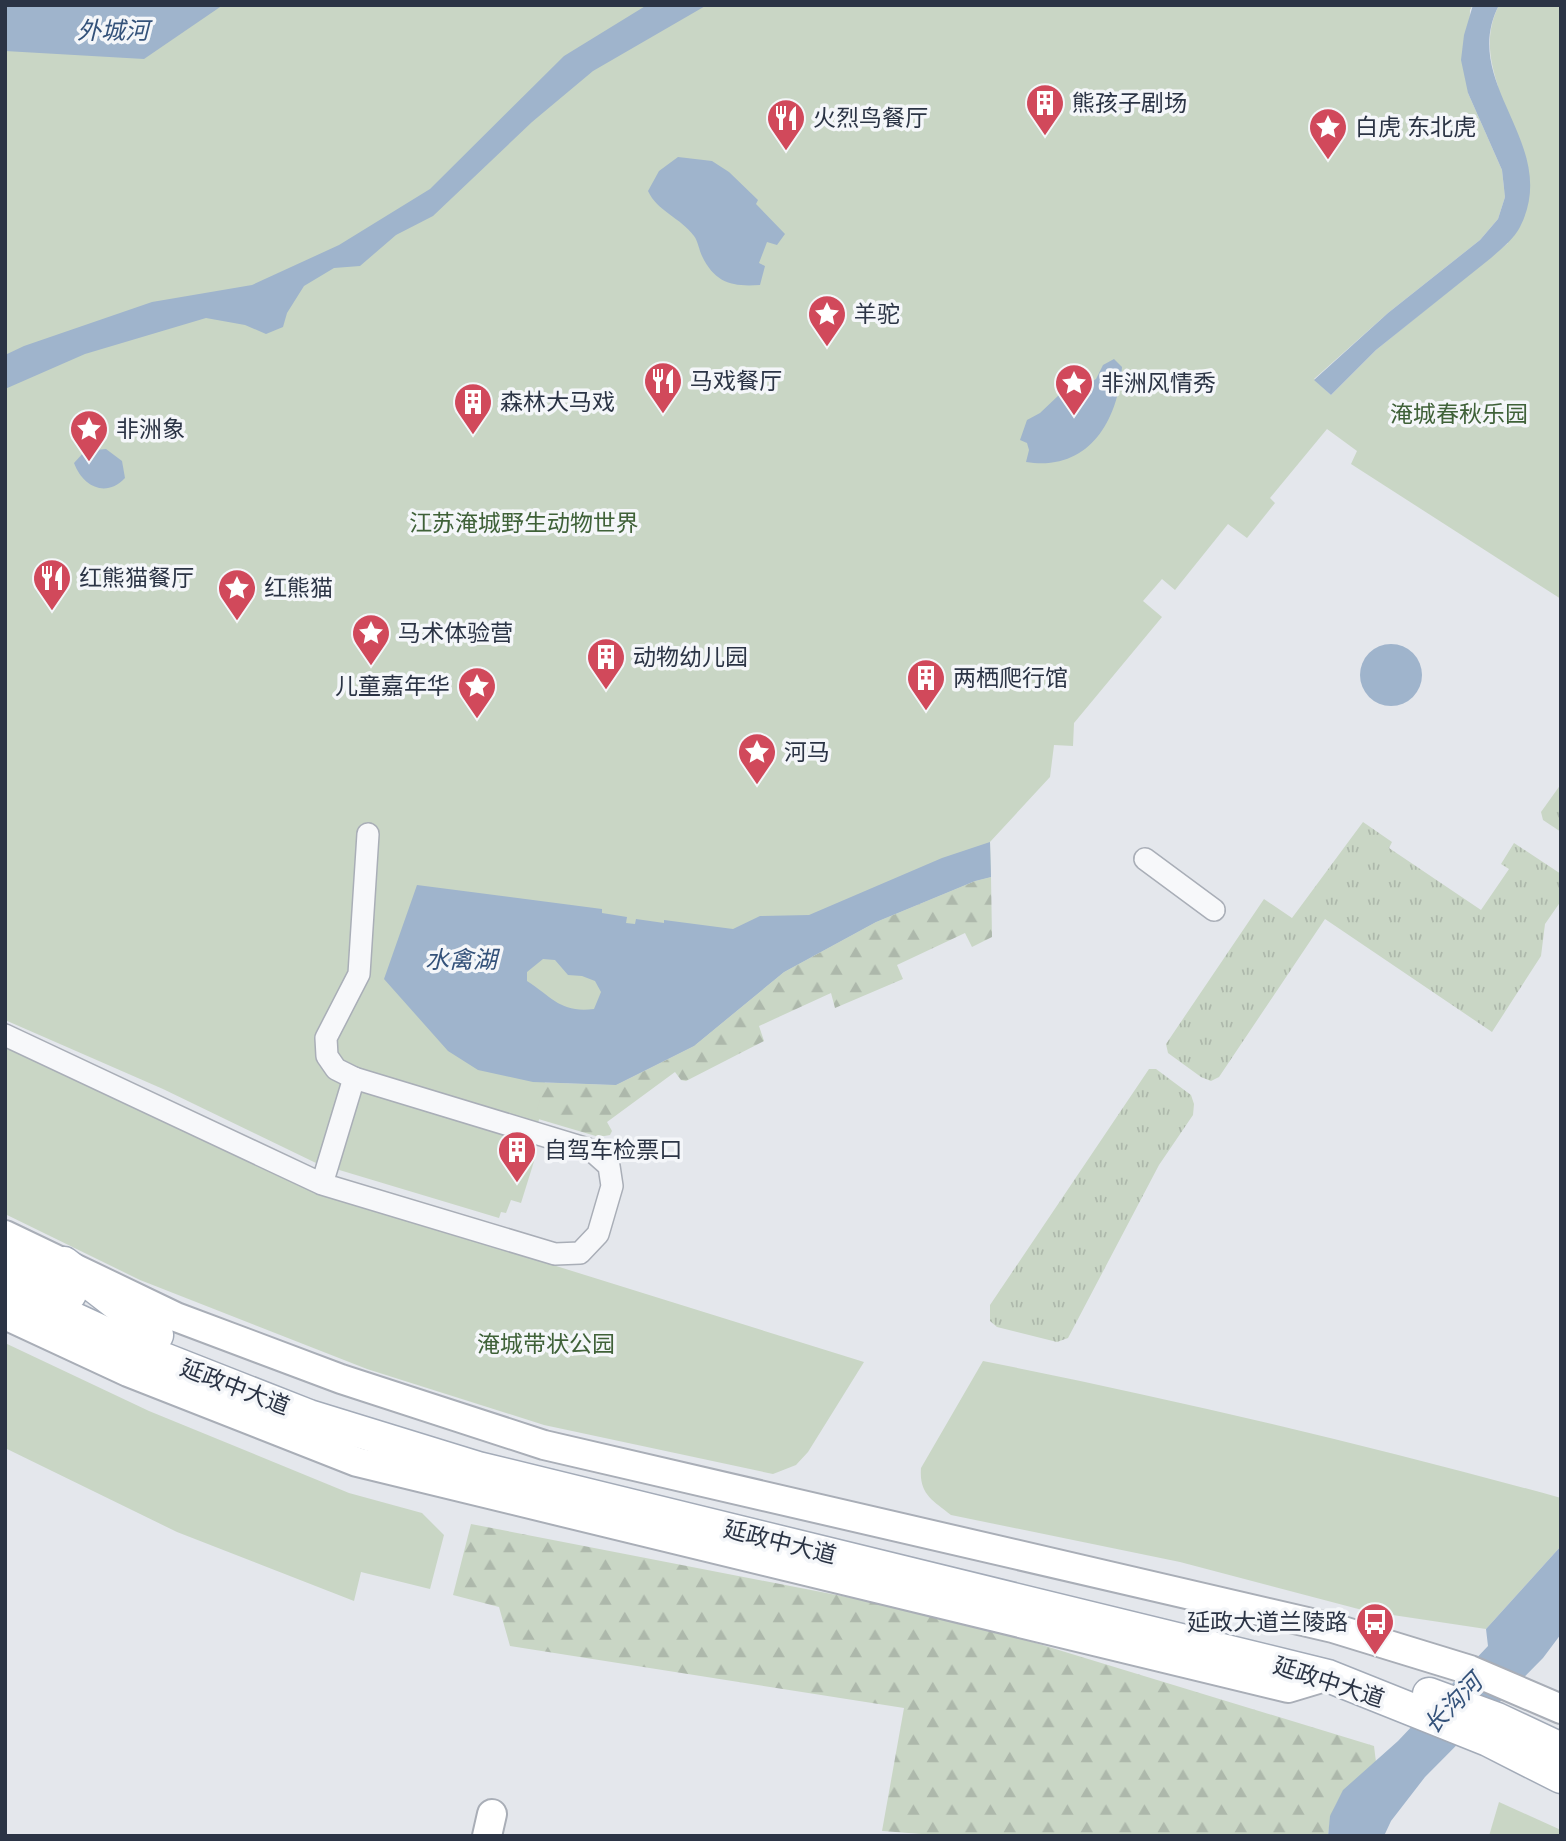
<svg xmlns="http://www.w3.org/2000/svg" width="1566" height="1841" viewBox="0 0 1566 1841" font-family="'PT Sans','Noto Sans SC',sans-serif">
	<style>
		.grass { fill: url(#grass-tufts) }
		.forest { fill: url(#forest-firs) }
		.park { fill: #c9d6c5 }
		.water { fill: #9fb4cc; fill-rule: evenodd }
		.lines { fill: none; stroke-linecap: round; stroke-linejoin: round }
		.street-casing { stroke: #a9aeb7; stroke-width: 24 }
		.secondary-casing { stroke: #a9aeb7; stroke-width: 32 }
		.primary-casing { stroke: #a3abb8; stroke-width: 35 }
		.street { stroke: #f7f8fa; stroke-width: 21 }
		.secondary { stroke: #fff; stroke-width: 28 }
		.primary { stroke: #fff; stroke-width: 32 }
		.labels { text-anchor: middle; stroke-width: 7; stroke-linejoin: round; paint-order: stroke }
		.poi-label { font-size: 23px; fill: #2b3445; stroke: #f4f6f9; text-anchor: start }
		.park-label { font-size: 23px; fill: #3f6138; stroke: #f4f6f9 }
		.street-label { font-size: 23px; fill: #2b3445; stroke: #f4f6f9 }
		.water-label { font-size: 24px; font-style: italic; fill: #34527a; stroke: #f4f6f9 }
	</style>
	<defs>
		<pattern id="grass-tufts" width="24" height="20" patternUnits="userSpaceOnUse" patternTransform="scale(1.75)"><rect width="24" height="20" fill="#c9d6c5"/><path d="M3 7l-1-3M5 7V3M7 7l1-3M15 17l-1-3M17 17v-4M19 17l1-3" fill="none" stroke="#adb8ab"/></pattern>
		<pattern id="forest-firs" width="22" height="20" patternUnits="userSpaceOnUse" patternTransform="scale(1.75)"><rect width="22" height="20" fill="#c9d6c5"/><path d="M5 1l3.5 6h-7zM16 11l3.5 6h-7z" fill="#adb8ab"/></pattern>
	</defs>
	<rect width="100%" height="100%" fill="#e4e7ec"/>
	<!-- grass -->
	<g class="grass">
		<polygon points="1561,784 1561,832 1543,820 1541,812"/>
		<polygon points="1363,822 1392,842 1389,848 1481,910 1509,869 1501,864 1514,843 1561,874 1561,901 1545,924 1541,956 1492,1032 1325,919 1219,1077 1211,1081 1201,1077 1168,1053 1166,1044 1264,899 1292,918"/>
		<polygon points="1149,1069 1156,1069 1191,1095 1194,1104 1193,1115 1159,1165 1068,1338 1057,1342 997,1327 990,1321 990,1305"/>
	</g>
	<!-- forest -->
	<g class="forest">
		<polygon points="991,877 992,937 972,947 965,933 897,965 903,979 835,1008 831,993 759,1026 764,1041 686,1081 681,1080 675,1072 607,1122 612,1131 610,1135 599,1137 346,1062 533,1082 616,1085 694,1046 784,972 876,922 975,881"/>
		<path d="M471 1524 950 1617 1374 1746 1376 1762C1349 1785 1332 1797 1328 1836H948L882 1831 904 1708 510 1646 499 1607 453 1595Z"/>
	</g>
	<!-- park -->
	<g class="park">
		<path d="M5 5H1473L1470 10 1468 93 1502 170 1505 197 1498 219 1480 240 1388 313 1314 379 1331 395 1376 350 1508 243 1498 86C1489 58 1485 33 1499 5H1561V599L1351 464 1357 451 1327 429 1270 498 1275 503 1247 538 1228 524 1175 590 1162 579 1143 601 1162 617 1074 723 1073 746 1054 745 1050 777 990 842 991 877 975 881 876 922 784 972 694 1046 616 1085 545 1082 537 1110 541 1112 530 1153 536 1155 521 1203 511 1200 506 1213 501 1212 499 1218 316 1163 163 1089 5 1020Z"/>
		<polygon points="5,1045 306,1188 864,1362 808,1452 796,1465 773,1474 544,1425 367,1369 140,1280 5,1214"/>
		<polygon points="5,1343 149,1411 349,1493 422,1513 444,1535 430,1589 361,1572 354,1601 177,1532 5,1448"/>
		<path d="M983 1361C1178 1400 1370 1445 1561 1498V1546L1486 1629 1366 1611 1180 1562 951 1515C932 1500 919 1494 921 1468Z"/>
		<polygon points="1499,1802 1561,1830 1561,1836 1489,1836"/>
	</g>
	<!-- water -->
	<g class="water">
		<polygon points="5,5 223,5 144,59 5,51"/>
		<polygon points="647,5 707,5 593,71 532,122 433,216 396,235 360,266 334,268 304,286 287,313 283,327 266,334 245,325 206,318 85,354 5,389 5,355 24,346 152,302 252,285 339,245 430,189 564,56"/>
		<path d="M1473 5H1499C1458 84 1562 144 1520 227 1514 239 1501 249 1491 258L1376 350 1331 395 1314 380 1388 313 1480 240 1498 219 1505 197 1502 170 1468 93 1461 60 1464 35Z"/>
		<path d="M678 157 712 161 729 172 758 200 756 204 785 234 777 245 767 242 759 263 765 266 760 285C732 287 715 283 702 256 699 250 698 241 694 236 681 218 657 211 648 191L659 171Z"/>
		<path d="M1114 359 1122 367C1118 422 1088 472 1026 462L1029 450 1027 443 1020 440 1027 420 1040 413 1059 395 1068 397 1096 379 1103 365Z"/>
		<path d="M106 449 122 461 125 478C106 498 83 487 74 463L85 451Z"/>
		<circle cx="1391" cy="675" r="31"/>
		<path d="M990 842 991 877 975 881 876 922 784 972 694 1046 616 1085 533 1082 478 1070 448 1051 384 979 417 885 602 909V913L627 917 626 923 635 924 636 919 664 923V920L733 929 760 916 809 915 942 858ZM543 959 555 960 568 975 582 976 595 981 601 992 594 1009C561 1013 553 998 527 981V972Z"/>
		<polygon points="1561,1546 1561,1634 1543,1658 1425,1777 1391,1821 1384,1836 1328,1836 1330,1816 1343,1790 1398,1741 1488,1646 1486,1629"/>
	</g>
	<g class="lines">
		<defs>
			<g id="street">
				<polyline points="1145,859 1214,910"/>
				<polyline points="5,1035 322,1184 555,1254 580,1253 598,1234 612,1186 609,1166 591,1150 354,1078 322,1184"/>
				<polyline points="354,1078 336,1069 327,1056 326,1038 359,974 368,834"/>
			</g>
			<g id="secondary">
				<polyline points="5,1235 176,1317 341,1379 544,1445 1333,1628 1470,1670 1561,1709"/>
				<polyline points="5,1315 128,1372 357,1462 1288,1688 1328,1676"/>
				<polyline points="487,1836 492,1814"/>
			</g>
			<g id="primary">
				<polyline points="5,1262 70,1294"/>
				<polyline points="64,1263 157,1335"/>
				<polyline points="5,1287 146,1352 309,1416 478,1468 1328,1676 1488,1740 1561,1777"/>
				<polyline points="1429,1694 1497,1719 1561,1749"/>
			</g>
		</defs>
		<!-- street casing -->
		<use href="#street" class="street-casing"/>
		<!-- secondary casing -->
		<use href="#secondary" class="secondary-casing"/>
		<!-- primary casing -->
		<use href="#primary" class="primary-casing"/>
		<!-- street -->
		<use href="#street" class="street"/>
		<!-- secondary -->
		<use href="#secondary" class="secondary"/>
		<!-- primary -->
		<use href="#primary" class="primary"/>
	</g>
	<!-- icons -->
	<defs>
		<symbol id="building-pin" viewBox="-11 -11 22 30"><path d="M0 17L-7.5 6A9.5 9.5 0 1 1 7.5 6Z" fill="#d1495b" stroke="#f4f6f9"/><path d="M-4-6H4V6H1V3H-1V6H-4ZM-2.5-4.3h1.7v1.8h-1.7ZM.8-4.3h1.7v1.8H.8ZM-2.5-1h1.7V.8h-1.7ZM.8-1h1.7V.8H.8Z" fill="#fff"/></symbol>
		<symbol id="restaurant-pin" viewBox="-11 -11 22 30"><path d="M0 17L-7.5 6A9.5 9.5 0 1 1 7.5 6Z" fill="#d1495b" stroke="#f4f6f9"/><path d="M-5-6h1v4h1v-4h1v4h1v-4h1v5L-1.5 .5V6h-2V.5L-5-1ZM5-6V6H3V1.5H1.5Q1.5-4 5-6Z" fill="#fff"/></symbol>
		<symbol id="sight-pin" viewBox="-11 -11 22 30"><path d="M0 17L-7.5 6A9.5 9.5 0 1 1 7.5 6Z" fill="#d1495b" stroke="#f4f6f9"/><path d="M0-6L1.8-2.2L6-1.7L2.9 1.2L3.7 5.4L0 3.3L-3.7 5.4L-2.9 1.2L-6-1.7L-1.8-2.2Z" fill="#fff"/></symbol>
		<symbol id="bus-pin" viewBox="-11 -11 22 30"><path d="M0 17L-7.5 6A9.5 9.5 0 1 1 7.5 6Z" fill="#d1495b" stroke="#f4f6f9"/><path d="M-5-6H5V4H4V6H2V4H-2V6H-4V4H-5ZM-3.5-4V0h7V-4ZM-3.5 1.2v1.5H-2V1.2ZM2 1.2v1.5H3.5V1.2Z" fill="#fff"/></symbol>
	</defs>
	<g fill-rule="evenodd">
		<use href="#building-pin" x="1023" y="81" width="44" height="60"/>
		<use href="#restaurant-pin" x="764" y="96" width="44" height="60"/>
		<use href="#sight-pin" x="1306" y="105" width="44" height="60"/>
		<use href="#sight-pin" x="805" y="292" width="44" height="60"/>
		<use href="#restaurant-pin" x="641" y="359" width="44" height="60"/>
		<use href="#sight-pin" x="1052" y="361" width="44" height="60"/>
		<use href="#building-pin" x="451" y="380" width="44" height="60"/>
		<use href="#sight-pin" x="67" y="407" width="44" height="60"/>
		<use href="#restaurant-pin" x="30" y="556" width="44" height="60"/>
		<use href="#sight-pin" x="215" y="566" width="44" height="60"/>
		<use href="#sight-pin" x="349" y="611" width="44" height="60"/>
		<use href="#building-pin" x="584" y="635" width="44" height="60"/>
		<use href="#building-pin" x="904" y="656" width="44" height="60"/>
		<use href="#sight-pin" x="455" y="664" width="44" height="60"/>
		<use href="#sight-pin" x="735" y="730" width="44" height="60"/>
		<use href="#building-pin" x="495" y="1128" width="44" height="60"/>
		<use href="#bus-pin" x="1353" y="1600" width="44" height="60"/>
	</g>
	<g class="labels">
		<!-- poi labels -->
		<g class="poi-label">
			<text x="1072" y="111">熊孩子剧场</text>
			<text x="813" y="126">火烈鸟餐厅</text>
			<text x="1355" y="135">白虎 东北虎</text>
			<text x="854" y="322">羊驼</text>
			<text x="690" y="389">马戏餐厅</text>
			<text x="1101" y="391">非洲风情秀</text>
			<text x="500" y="410">森林大马戏</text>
			<text x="116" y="437">非洲象</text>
			<text x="79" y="586">红熊猫餐厅</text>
			<text x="264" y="596">红熊猫</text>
			<text x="398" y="641">马术体验营</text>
			<text x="633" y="665">动物幼儿园</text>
			<text x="953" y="686">两栖爬行馆</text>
			<text x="450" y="694" text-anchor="end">儿童嘉年华</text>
			<text x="784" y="760">河马</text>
			<text x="544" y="1158">自驾车检票口</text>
			<text x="1348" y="1630" text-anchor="end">延政大道兰陵路</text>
		</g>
		<!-- park labels -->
		<g class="park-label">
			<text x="1459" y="422">淹城春秋乐园</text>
			<text x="524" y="531">江苏淹城野生动物世界</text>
			<text x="546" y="1352">淹城带状公园</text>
		</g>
		<!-- street labels -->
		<g class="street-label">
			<text transform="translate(235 1387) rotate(21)" y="8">延政中大道</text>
			<text transform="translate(780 1542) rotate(14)" y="8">延政中大道</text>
			<text transform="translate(1329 1682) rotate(18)" y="8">延政中大道</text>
		</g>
		<!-- water labels -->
		<g class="water-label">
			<text x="113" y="39">外城河</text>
			<text x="461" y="968">水禽湖</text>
			<text transform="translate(1453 1704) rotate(-46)" y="8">长沟河</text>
		</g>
	</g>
	<!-- border -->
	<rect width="1566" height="1841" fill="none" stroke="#2b3445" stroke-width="14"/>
</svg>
